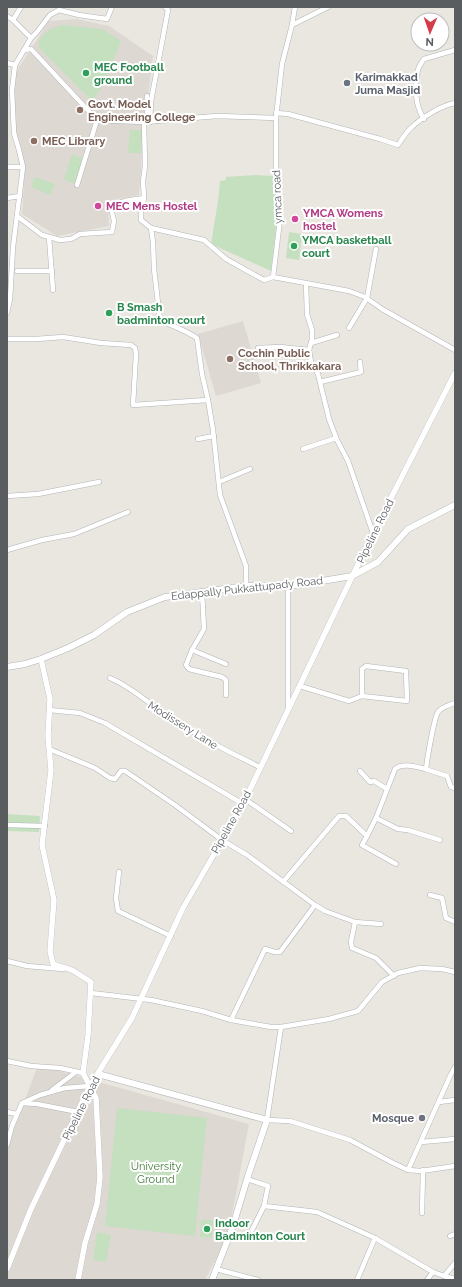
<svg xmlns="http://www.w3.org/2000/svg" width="462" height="1287" viewBox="0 0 462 1287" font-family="Raleway,sans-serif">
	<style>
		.education { fill: #ddd8d2 }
		.green { fill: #c5e0bf }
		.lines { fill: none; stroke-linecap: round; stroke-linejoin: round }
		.minor-casing { stroke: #b1b4b7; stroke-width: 5.5 }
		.tertiary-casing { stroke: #b1b4b7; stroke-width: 6 }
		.secondary-casing { stroke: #b0b4b7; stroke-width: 7 }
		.minor { stroke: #fff; stroke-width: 4.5 }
		.tertiary { stroke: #fff; stroke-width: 5.5 }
		.secondary { stroke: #fff; stroke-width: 6 }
		.leisure-dot { fill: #2e9e5b; stroke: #fff; stroke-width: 1.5 }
		.worship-dot { fill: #6b7280; stroke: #fff; stroke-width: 1.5 }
		.education-dot { fill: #8d6e63; stroke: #fff; stroke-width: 1.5 }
		.hotel-dot { fill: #d1479c; stroke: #fff; stroke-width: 1.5 }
		.labels { text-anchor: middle; stroke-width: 4; stroke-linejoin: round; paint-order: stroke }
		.leisure-label { font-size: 11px; font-weight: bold; fill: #27864d; stroke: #fff; text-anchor: start }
		.worship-label { font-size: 11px; font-weight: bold; fill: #5b616d; stroke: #fff; text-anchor: start }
		.education-label { font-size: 11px; font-weight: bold; fill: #785e54; stroke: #fff; text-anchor: start }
		.street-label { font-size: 11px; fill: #595d60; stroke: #fff }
		.hotel-label { font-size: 11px; font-weight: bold; fill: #b23c85; stroke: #fff; text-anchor: start }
		.park-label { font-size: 11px; fill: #447b3c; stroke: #fff }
	</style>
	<rect width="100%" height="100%" fill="#eae7e1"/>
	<!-- education -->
	<g class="education">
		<polygon points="77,19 109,26 153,56 144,129 139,195 108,201 109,226 57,236 22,214 25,166 14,132 13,90 14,75 49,21"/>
		<polygon points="243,321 261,383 216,396 198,334"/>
		<polygon points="38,1065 249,1124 228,1236 205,1280 7,1280 7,1148"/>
	</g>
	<!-- green -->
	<g class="green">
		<path d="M62 25 103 29 121 41 103 86 92 101 39 48V40C46 32 52 27 62 25Z"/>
		<polygon points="130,130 142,130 141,153 128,153"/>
		<polygon points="72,154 84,159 75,184 64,179"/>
		<polygon points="255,175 274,176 278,210 271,271 211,244 218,201 220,181 226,180 226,177"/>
		<polygon points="35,177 55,184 50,195 31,187"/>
		<polygon points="289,232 302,234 299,260 286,258"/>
		<polygon points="7,814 40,816 39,832 7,831"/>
		<polygon points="117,1108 207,1118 195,1236 105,1226"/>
		<polygon points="201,1220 213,1220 212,1238 200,1237"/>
		<polygon points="97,1232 111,1235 106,1262 93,1260"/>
	</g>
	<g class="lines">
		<defs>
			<g id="minor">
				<polyline points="7,16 13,20 31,38"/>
				<polyline points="13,20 21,7"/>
				<polyline points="292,25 295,7"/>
				<polyline points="24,50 31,38 37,32 50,15 59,10 79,15 107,19 112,7"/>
				<polyline points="7,63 15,65"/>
				<polyline points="147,96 147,118"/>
				<path d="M276 113 288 114 380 139 398 145C402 139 406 132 412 127 421 118 442 105 455 103"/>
				<path d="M424 119C415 106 414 85 418 70 419 66 422 62 424 59L455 50"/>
				<path d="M144 122 145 166 143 181 144 198 141 210V220L151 228 153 242 154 269 160 320C172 326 185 330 197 338L202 374 208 400 213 430 220 495 246 566V586"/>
				<polyline points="150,122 151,101 168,10 165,7"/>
				<polyline points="7,167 23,167"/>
				<polyline points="77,185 97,120"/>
				<polyline points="7,198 20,196"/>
				<path d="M17 216 42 235 60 240 71 239 80 234 112 232 114 221 111 208C120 200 132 200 144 198"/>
				<polyline points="151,228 204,240 226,259 264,280 273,277 349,291 365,297 382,309 455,350"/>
				<polyline points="49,237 53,290"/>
				<polyline points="17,271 52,271"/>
				<polyline points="273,277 280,220 276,168 276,118 282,64 292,25 328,7"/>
				<polyline points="306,283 307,314 312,330 312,339 309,350 311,362 318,374 329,419 337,440 348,461 373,533"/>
				<polyline points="7,313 10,299 13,247 23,167 19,150 14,133 12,90 15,65 24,50 31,49 97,120 144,122 217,116 276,118"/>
				<polyline points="349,328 367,298 376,249"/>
				<polyline points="7,339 36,339 63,337 101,343 131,345 135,348 136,354 133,405 208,400"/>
				<polyline points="311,343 337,335"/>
				<polyline points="258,348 280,347 309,350"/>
				<polyline points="320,382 361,372 360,362"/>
				<polyline points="198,439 214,436"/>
				<polyline points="303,449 336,438"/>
				<polyline points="219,482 250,469"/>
				<polyline points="7,496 38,494 99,482"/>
				<polyline points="7,550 42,540 74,534 128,512"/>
				<polyline points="288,586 288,710"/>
				<polyline points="202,592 204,629 192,650 226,664"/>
				<polyline points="192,650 186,665 189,669 222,677 226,680 226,695"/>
				<path d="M110 678C132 687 149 704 169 717 198 736 228 752 260 767"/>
				<polyline points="300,686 349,701 362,696 407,701 406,671 366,666 362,669 362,696"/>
				<polyline points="49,710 80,713 105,723 243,804"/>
				<polyline points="49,749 95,768 110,778 115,779 121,771 125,771 175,805 222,840 247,855 315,905 325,911 355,922 381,924"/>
				<polyline points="425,769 447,776 451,787 455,788"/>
				<polyline points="360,771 370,782 374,781 387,789"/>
				<polyline points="245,799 291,831"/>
				<path d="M376 818 395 769C402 762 417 767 426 769 427 760 434 718 438 712 442 707 449 705 455 703"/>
				<polyline points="7,825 45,826"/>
				<polyline points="367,836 362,845 396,864"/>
				<polyline points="119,872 116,898 118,911 171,936"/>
				<polyline points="283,882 339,816 346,816 367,836 376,818 398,829 408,830 440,840"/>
				<polyline points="430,895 442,898 446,918 455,922"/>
				<polyline points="355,922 351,942 352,948 376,958 394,976"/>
				<polyline points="7,961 27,966 63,969"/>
				<polyline points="91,993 151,1000 202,1011 231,1020 271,1027 281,1027 329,1019 358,1011 382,982 398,973 420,968 442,969 455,972"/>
				<polyline points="231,1020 265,949 275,952 280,952 315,905"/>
				<polyline points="281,1027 267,1120 290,1121 350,1140 393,1163 408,1170 421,1171 455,1166"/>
				<polyline points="7,1061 31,1066 60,1068 83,1073"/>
				<polyline points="52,1090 76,1072"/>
				<polyline points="439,1102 455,1100"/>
				<polyline points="23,1103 37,1104 78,1112"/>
				<polyline points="7,1112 17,1114"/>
				<polyline points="421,1142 455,1139"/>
				<polyline points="7,1145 12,1126 22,1103 40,1095 65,1088 90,1086"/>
				<polyline points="408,1170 451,1074 455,1067"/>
				<polyline points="247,1179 268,1186 264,1206 317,1212 375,1238 357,1280"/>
				<polyline points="422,1213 423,1170"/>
				<polyline points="252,1230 264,1206"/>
				<polyline points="450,1236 455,1234"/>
				<polyline points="375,1238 433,1272 427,1280"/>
				<polyline points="216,1269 258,1280"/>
				<polyline points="433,1272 444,1276 455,1263"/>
				<polyline points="444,1276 455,1279"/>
			</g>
			<g id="tertiary">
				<polyline points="41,659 50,699 48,736 51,770 42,845 54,900 50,951 53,964 72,970 91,982 88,1035 83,1073 96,1098 100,1177 97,1204 85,1243 78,1280"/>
				<polyline points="7,1269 31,1209 90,1086 132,1018 183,908 243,804 373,533 455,373"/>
			</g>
			<g id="secondary">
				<polyline points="7,667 25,664 41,659 68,648 94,635 127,612 165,597 246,586 298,585 352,576 378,562 408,529 455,505"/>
				<polyline points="98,1074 267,1120 248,1176 232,1229 212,1280"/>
			</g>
		</defs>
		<!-- minor casing -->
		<use href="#minor" class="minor-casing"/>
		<!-- tertiary casing -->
		<use href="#tertiary" class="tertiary-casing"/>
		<!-- secondary casing -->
		<use href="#secondary" class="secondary-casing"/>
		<!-- minor -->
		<use href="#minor" class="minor"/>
		<!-- tertiary -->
		<use href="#tertiary" class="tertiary"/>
		<!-- secondary -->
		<use href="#secondary" class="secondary"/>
	</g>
	<!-- markers -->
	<g class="leisure-dot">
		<circle cx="86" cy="73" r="4"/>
		<circle cx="294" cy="246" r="4"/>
		<circle cx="109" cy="313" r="4"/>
		<circle cx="207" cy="1229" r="4"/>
	</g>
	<g class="worship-dot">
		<circle cx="347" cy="83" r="4"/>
		<circle cx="422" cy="1118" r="4"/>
	</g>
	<g class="education-dot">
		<circle cx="80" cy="110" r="4"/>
		<circle cx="34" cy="141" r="4"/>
		<circle cx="230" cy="359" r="4"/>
	</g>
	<g class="hotel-dot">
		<circle cx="98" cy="206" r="4"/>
		<circle cx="295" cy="219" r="4"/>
	</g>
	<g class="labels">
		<!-- leisure labels -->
		<g class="leisure-label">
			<text x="94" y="71">MEC Football<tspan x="94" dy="13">ground</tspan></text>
			<text x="302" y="244">YMCA basketball<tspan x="302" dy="13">court</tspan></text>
			<text x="117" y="311">B Smash<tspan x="117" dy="13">badminton court</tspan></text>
			<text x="215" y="1227">Indoor<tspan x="215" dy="13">Badminton Court</tspan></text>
		</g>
		<!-- worship labels -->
		<g class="worship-label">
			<text x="355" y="81">Karimakkad<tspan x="355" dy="13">Juma Masjid</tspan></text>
			<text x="414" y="1122" text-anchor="end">Mosque</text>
		</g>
		<!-- education labels -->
		<g class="education-label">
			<text x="88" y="108">Govt. Model<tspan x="88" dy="13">Engineering College</tspan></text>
			<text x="42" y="145">MEC Library</text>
			<text x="238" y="357">Cochin Public<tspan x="238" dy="13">School, Thrikkakara</tspan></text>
		</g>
		<!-- street labels -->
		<g class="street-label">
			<text transform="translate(277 197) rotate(-92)" y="4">ymca road</text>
			<text transform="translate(375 531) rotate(-64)" y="4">Pipeline Road</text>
			<text transform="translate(247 588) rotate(-6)" y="4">Edappally Pukkattupady Road</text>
			<text transform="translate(183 725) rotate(32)" y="4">Modissery Lane</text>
			<text transform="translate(231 822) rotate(-61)" y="4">Pipeline Road</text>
			<text transform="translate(81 1108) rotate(-63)" y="4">Pipeline Road</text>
		</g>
		<!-- hotel labels -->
		<g class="hotel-label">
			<text x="106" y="210">MEC Mens Hostel</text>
			<text x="303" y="217">YMCA Womens<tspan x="303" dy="13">hostel</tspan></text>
		</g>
		<!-- park labels -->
		<g class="park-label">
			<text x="156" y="1170">University<tspan x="156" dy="13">Ground</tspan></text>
		</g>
	</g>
	<!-- border -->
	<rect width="462" height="1287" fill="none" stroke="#595d60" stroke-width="16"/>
	<!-- north arrow -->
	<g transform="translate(430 32) rotate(182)"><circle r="19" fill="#ffffff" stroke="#bdbebf"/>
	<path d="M0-3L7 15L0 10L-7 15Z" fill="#d43c4a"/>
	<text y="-6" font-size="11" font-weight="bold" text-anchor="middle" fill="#595d60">N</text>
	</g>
</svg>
